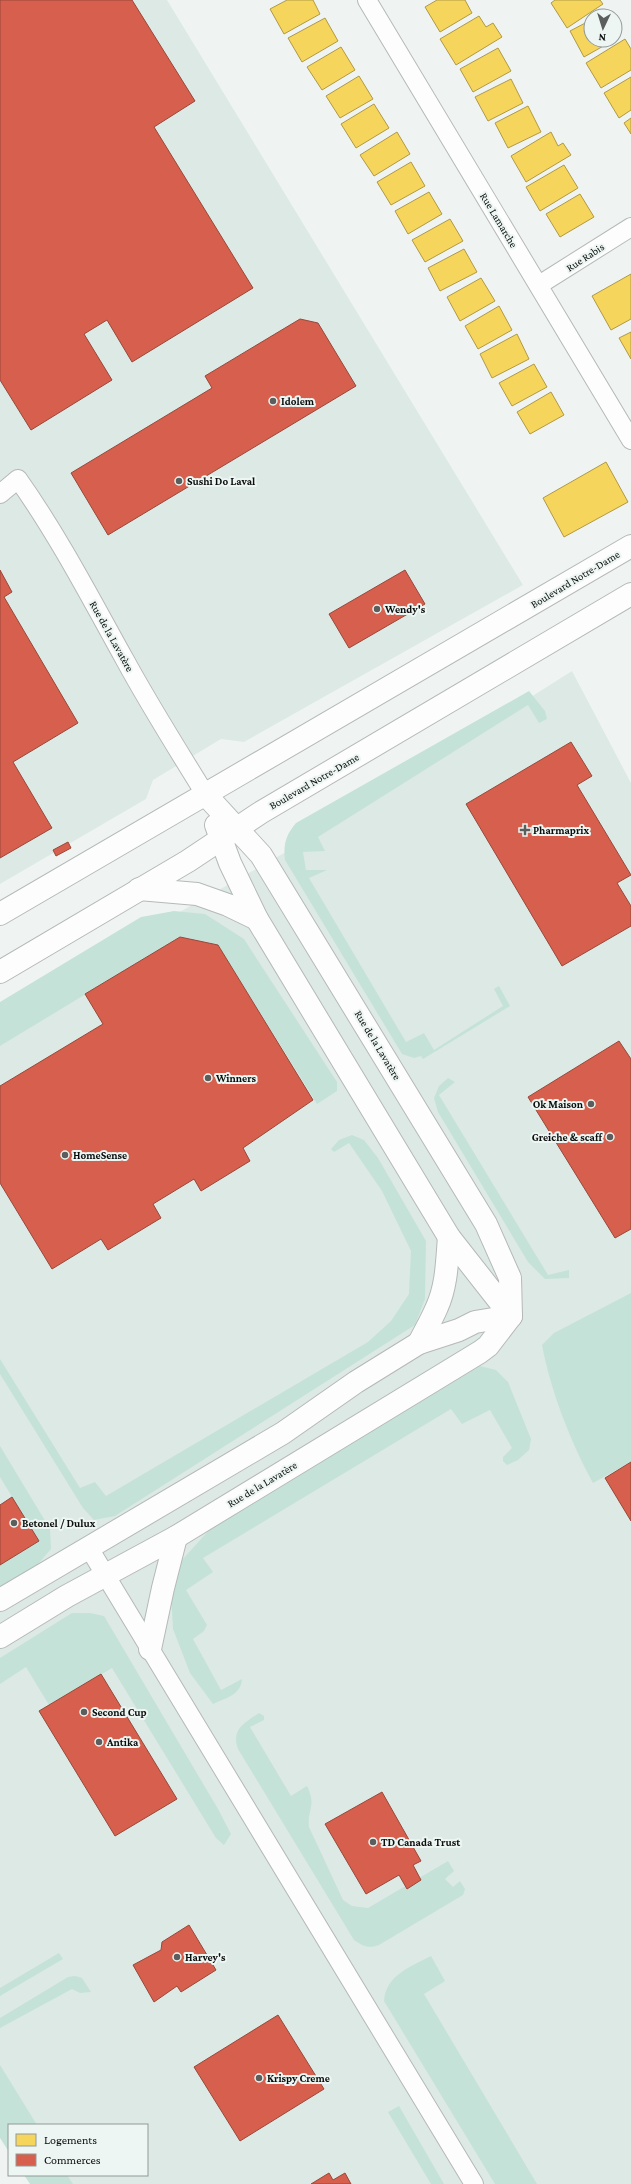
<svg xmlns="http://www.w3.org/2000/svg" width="631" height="2184" viewBox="0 0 631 2184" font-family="'Crimson Pro',serif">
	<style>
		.built { fill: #dde9e5 }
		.green { fill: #c5e2d9 }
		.homes { fill: #f6d55c; stroke: #b09944 }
		.shops { fill: #d6604d; stroke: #99473a }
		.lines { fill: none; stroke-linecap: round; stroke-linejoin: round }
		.street-casing { stroke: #b5b9b7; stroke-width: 20 }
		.secondary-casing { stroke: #b5b9b7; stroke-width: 24 }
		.street { stroke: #fdfdfd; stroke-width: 18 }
		.secondary { stroke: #fdfdfd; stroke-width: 22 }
		.poi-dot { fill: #5b5e5d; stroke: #edf6f3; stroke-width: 1.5 }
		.labels { text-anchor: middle; stroke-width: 4; stroke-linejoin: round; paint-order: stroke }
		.street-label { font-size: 11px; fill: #0b0e0d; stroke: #edf6f3 }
		.poi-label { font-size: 11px; font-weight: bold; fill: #0b0e0d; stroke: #edf6f3; text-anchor: start }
	</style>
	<rect width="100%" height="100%" fill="#eff4f2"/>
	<!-- built -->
	<g class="built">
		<polygon points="0,0 167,0 523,585 244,742 221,739 153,780 146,799 0,884"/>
		<polygon points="572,671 631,783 631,2184 55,2184 49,2175 147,2175 147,2125 18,2125 0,2095 0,1020 162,922 293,848"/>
	</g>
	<!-- green -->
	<g class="green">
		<path d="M529 691 545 711 547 719 539 723 528 705 318 837 325 851 303 852 306 870H327L309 878 406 1042 424 1033 434 1050 503 1006 494 989 499 986 510 1006 423 1059 421 1056 414 1058 402 1054 285 860C283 844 286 835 296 823Z"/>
		<polygon points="174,911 205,914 244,939 337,1082 337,1091 317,1104 218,945 180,937 0,1046 0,1002 141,917"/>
		<polygon points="448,1078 455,1082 439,1095 548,1275 569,1270 569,1278 545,1279 528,1262 438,1112 434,1098 439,1086"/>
		<polygon points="352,1135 364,1140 378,1158 426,1241 425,1299 415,1325 115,1516 94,1520 83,1508 0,1374 0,1359 80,1488 95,1482 106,1496 368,1342 391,1321 409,1294 411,1251 382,1191 349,1143 334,1152 331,1149 339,1140"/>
		<path d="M631 1293V1462L593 1483C570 1441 551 1392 542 1345L554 1333Z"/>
		<path d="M480 1366 496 1370 508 1382 531 1439 529 1450 518 1460 507 1465 503 1461V1457L512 1448 490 1410 462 1424 451 1409 203 1558 213 1572 186 1590 207 1625 204 1631 193 1639 221 1690 242 1679C241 1695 226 1698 213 1704L190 1673 173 1629 171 1594 182 1560 211 1528Z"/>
		<polygon points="0,1446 50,1529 51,1549 38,1564 0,1587 0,1565 39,1541 0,1477"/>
		<polygon points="72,1613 90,1613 104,1616 218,1809 231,1834 224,1845 216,1838 112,1668 49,1705 26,1667 0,1684 0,1658"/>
		<path d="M259 1713 264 1716V1720L250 1727 291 1796 307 1786C317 1807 307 1808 309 1827L343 1900 352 1906 368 1908 448 1861 454 1871 445 1879 453 1887 460 1881 465 1889 463 1895 379 1945C368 1949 363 1946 354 1940L238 1749C231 1729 244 1723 259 1713Z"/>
		<polygon points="59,1953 63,1959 0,1996 0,1988"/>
		<path d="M431 1956 445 1981 424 1994 537 2184H495L384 2001C386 1975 410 1967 431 1956Z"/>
		<polygon points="75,1976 82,1978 91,1992 80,1993 72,1989 0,2028 0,2018 68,1977"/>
		<polygon points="0,2065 37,2125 9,2125 9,2152 0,2138"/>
		<polygon points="399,2106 444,2184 431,2184 388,2112"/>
		<polygon points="24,2175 67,2175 73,2184 30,2184"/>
	</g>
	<!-- homes -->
	<g class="homes">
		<polygon points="287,0 313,0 320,14 284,34 270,9"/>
		<polygon points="437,0 465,0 472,13 440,32 425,7"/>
		<polygon points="555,0 600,0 603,4 567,28 551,3"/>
		<polygon points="479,16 486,27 493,23 502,37 456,65 440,39"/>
		<polygon points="325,18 338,41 302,62 288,38"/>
		<polygon points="591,20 591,40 614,40 584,57 570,31"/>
		<polygon points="625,39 631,49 631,70 601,88 586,63"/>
		<polygon points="341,47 355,70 322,90 307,67"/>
		<polygon points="498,48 511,71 473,92 460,69"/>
		<polygon points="359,76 373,99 340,118 326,96"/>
		<polygon points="631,77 631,110 619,118 604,93"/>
		<polygon points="511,79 523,103 488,121 475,97"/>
		<polygon points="374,104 389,128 356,148 341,124"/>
		<polygon points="528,106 541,132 508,148 495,123"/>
		<polygon points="631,118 631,134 624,123"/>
		<polygon points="397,132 410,154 374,176 360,155"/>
		<polygon points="551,132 558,146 563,143 571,155 526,182 511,156"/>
		<polygon points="411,162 425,186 391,205 377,182"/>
		<polygon points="564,165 578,188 540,211 526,187"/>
		<polygon points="429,192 442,214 408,234 395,211"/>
		<polygon points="580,194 594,217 560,237 546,214"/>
		<polygon points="450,219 463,241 425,262 412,240"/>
		<polygon points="464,249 477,272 440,291 428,268"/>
		<polygon points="631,274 631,319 611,330 592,296"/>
		<polygon points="481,278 495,301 460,321 447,297"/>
		<polygon points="499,306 512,330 478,349 465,326"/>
		<polygon points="631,332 631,359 619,338"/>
		<polygon points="517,334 529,359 492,378 480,354"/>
		<polygon points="534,364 547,387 512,406 499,383"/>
		<polygon points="551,392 564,415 530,434 517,412"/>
		<polygon points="606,462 628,502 564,537 543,498"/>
	</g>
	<!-- shops -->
	<g class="shops">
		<polygon points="0,0 132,0 195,101 154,127 253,288 132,362 107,320 84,334 112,380 31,430 0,380"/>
		<polygon points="300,319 318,323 356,386 108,535 71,473 212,388 205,376"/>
		<polygon points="0,570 12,592 4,597 78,723 13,762 52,828 0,858"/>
		<polygon points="405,570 425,604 349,648 329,614"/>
		<polygon points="571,742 592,776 577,785 631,875 617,883 631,906 631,926 562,966 466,804"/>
		<polygon points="68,842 71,848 56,856 53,850"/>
		<polygon points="180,937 218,945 313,1100 243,1148 250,1161 201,1191 194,1179 153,1204 161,1218 108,1250 101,1239 52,1269 0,1183 0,1086 103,1024 85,994"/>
		<polygon points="619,1041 631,1059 631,1229 615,1238 528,1097"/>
		<polygon points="631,1462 631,1521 605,1478"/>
		<polygon points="12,1497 39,1541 0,1565 0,1505"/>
		<polygon points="101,1674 177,1799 115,1836 39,1711"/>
		<polygon points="382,1792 421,1861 413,1865 421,1880 407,1889 399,1875 366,1894 325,1824"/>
		<polygon points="189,1925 216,1970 181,1992 177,1986 154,2002 133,1965 161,1950 162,1942"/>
		<polygon points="278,2015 324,2089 240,2141 194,2067"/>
		<polygon points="329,2173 333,2180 345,2173 351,2184 311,2184"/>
	</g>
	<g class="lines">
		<defs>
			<g id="street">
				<polyline points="367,0 631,440"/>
				<polyline points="539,285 631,227"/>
				<path d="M0 494 18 479C59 537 91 599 125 660 150 706 178 750 205 794"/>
				<polyline points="89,1548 474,2184"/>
			</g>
			<g id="secondary">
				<polyline points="216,825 230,863 257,919 449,1237 511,1316"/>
				<polyline points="139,889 197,894 228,905 257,919"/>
				<polyline points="0,914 631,546"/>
				<polyline points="0,972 188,861 260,813 631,594"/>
				<path d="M419 1343C425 1331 432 1319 437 1307 447 1285 447 1260 449 1237"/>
				<polyline points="0,1600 283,1433 356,1382 419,1343 459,1330 475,1322 511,1316"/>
				<polyline points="0,1637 67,1596 176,1537 480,1352 488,1346 511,1316 510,1278 486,1224 261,855 205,794"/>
				<polyline points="150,1649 163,1588 176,1537"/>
			</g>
		</defs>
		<!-- street casing -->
		<use href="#street" class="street-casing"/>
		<!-- secondary casing -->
		<use href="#secondary" class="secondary-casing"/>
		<!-- street -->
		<use href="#street" class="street"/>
		<!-- secondary -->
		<use href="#secondary" class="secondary"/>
	</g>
	<!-- markers -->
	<g class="poi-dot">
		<circle cx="273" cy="401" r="4"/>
		<circle cx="179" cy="481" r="4"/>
		<circle cx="377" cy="609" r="4"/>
		<path d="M523 824h4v4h4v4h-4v4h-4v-4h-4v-4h4z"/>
		<circle cx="208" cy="1078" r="4"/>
		<circle cx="591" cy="1104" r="4"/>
		<circle cx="610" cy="1137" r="4"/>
		<circle cx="65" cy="1155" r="4"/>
		<circle cx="14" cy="1523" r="4"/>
		<circle cx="84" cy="1712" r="4"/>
		<circle cx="99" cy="1742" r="4"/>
		<circle cx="373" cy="1842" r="4"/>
		<circle cx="177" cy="1957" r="4"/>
		<circle cx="259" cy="2078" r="4"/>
	</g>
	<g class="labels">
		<!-- street labels -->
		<g class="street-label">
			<text transform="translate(499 220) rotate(59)" y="4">Rue Lamarche</text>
			<text transform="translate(585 257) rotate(-33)" y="4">Rue Rabis</text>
			<text transform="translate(575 579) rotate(-31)" y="4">Boulevard Notre-Dame</text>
			<text transform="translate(112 636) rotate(61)" y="4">Rue de la Lavatère</text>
			<text transform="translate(314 781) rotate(-30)" y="4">Boulevard Notre-Dame</text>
			<text transform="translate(378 1045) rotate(59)" y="4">Rue de la Lavatère</text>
			<text transform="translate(262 1484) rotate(-31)" y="4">Rue de la Lavatère</text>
		</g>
		<!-- poi labels -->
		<g class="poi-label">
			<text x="281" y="405">Idolem</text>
			<text x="187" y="485">Sushi Do Laval</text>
			<text x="385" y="613">Wendy's</text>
			<text x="533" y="834">Pharmaprix</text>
			<text x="216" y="1082">Winners</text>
			<text x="583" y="1108" text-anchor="end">Ok Maison</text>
			<text x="602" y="1141" text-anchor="end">Greiche &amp; scaff</text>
			<text x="73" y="1159">HomeSense</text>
			<text x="22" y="1527">Betonel / Dulux</text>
			<text x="92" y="1716">Second Cup</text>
			<text x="107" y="1746">Antika</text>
			<text x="381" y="1846">TD Canada Trust</text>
			<text x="185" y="1961">Harvey's</text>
			<text x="267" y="2082">Krispy Creme</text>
		</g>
	</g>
	<!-- legend -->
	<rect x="8" y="2124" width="140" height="52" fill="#edf6f3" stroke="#939997"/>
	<rect x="16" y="2134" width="20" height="12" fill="#f6d55c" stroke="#939997"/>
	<text x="44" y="2144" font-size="12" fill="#0b0e0d">Logements</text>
	<rect x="16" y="2154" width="20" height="12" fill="#d6604d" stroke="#939997"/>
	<text x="44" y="2164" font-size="12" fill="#0b0e0d">Commerces</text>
	<!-- north arrow -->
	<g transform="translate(603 28) rotate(184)"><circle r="19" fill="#edf6f3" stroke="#939997"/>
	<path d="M0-3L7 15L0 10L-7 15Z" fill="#5b5e5d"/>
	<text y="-6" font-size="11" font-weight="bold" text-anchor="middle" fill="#0b0e0d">N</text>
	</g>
</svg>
